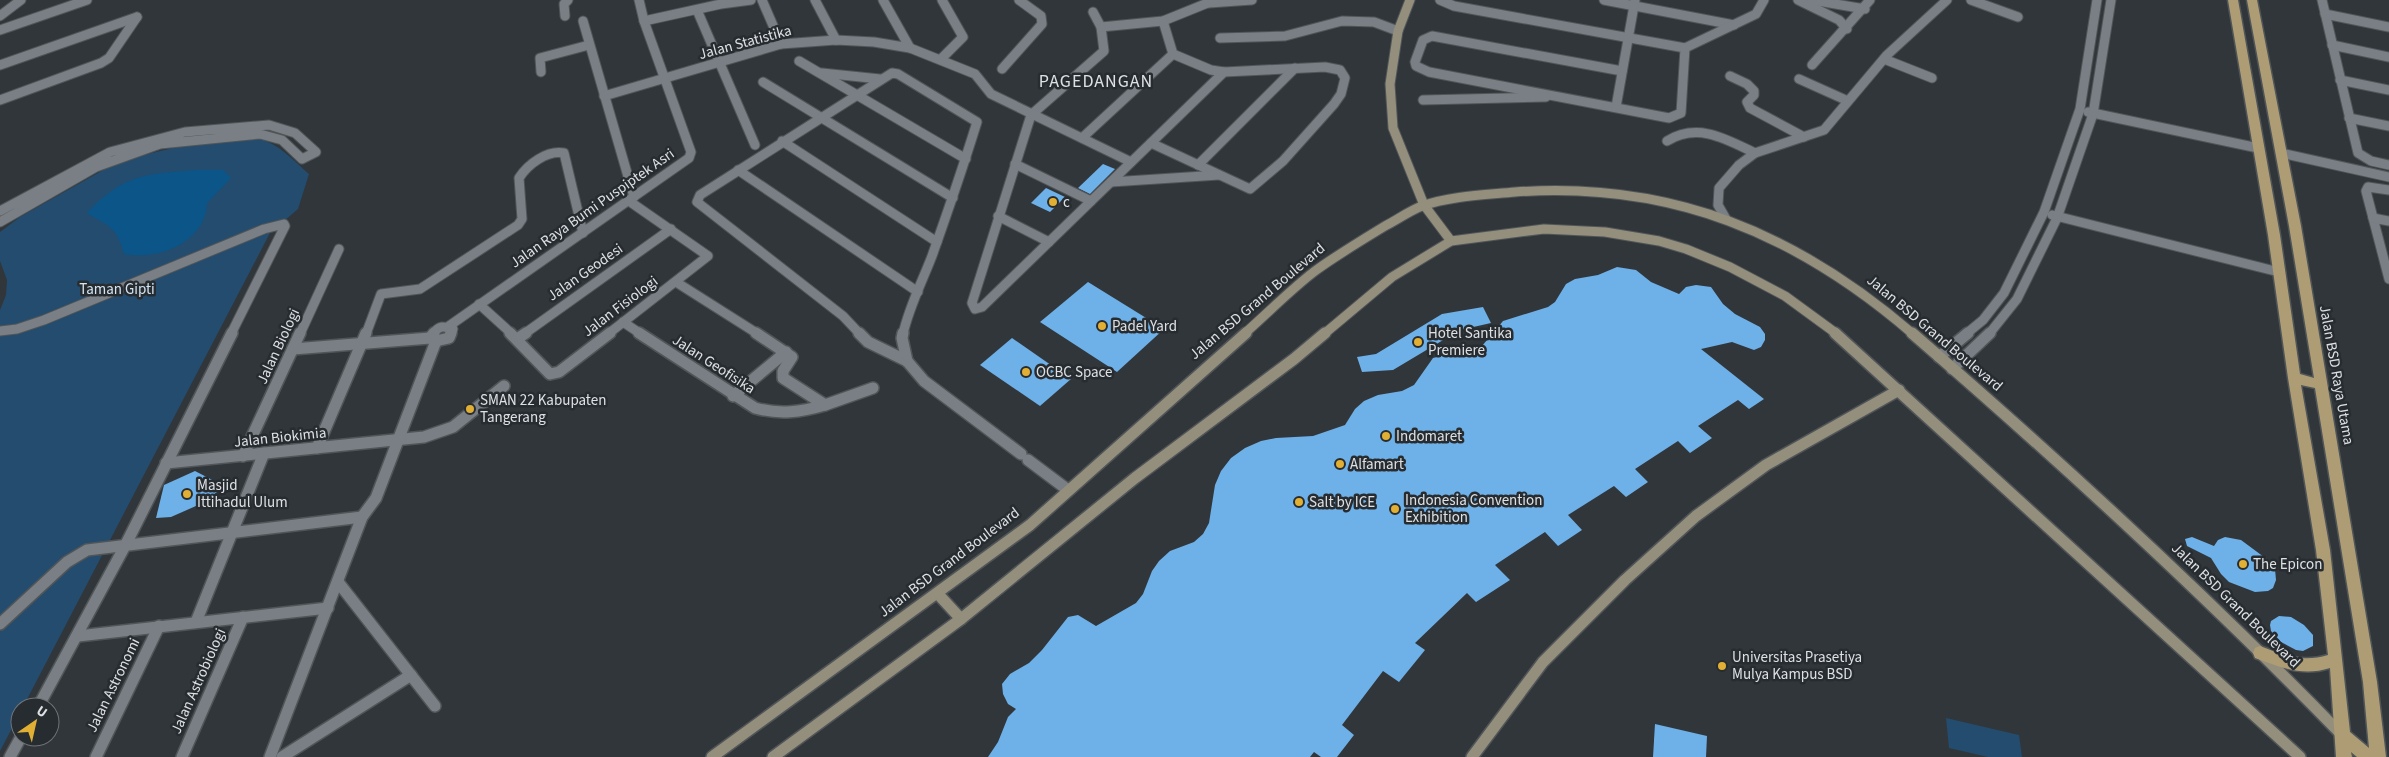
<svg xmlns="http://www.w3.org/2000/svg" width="2389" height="757" viewBox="0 0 2389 757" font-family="'Source Sans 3',sans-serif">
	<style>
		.green { fill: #234c6e }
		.water { fill: #0b5588 }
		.building { fill: #6eb0e8 }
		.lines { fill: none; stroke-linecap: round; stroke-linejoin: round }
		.street-far1-casing { stroke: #505558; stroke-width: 11 }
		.street-casing { stroke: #505558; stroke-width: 14 }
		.secondary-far1-casing { stroke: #505558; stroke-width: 11 }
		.secondary-casing { stroke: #505558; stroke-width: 14 }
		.primary-casing { stroke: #505558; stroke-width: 3 }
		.street-far1 { stroke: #797f84; stroke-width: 9 }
		.street { stroke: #797f84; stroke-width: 11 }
		.secondary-far1 { stroke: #948e7c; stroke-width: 9 }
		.secondary { stroke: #948e7c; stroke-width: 11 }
		.primary { fill: #ae9d74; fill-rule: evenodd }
		.poi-dot { fill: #e1af34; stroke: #272c30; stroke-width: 2 }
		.labels { text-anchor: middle; stroke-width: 5; stroke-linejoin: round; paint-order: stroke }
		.street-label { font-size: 15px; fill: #dee1e4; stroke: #272c30 }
		.poi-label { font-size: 15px; fill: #dee1e4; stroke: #272c30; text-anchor: start }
		.park-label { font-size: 15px; fill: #d3e4f3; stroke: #272c30 }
		.quarter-label { font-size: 18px; letter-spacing: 1px; fill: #dee1e4; stroke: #272c30 }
	</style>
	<rect width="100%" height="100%" fill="#31363a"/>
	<!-- green -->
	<g class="green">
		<path d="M258 138C279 144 293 160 309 174L298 209 270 233 23 707H20V713L0 751V310L6 295 7 280 0 261V232L20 217 105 169 131 158 181 146Z"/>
		<polygon points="1946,718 2019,735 2022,757 1988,757 1949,748"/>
	</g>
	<!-- water -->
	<path class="water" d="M198 170H223L231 178 207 203C206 242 158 261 124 254 117 227 110 227 87 213 125 173 147 174 198 170Z"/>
	<!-- building -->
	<g class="building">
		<polygon points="1103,164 1115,169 1090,194 1078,188"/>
		<polygon points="1046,188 1065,197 1050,212 1031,203"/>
		<polygon points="1617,267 1636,270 1651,282 1679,294 1686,287 1696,285 1711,287 1723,304 1735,314 1760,327 1765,334 1765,340 1761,347 1754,350 1732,342 1701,349 1764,399 1749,409 1738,400 1698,426 1712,438 1690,453 1678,441 1635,469 1648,482 1626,497 1614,486 1568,515 1582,530 1558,546 1545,532 1495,565 1510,580 1476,602 1467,593 1415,643 1425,650 1399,682 1383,671 1342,725 1354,735 1337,757 1321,757 1314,752 1310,757 988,757 998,742 1008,717 1016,709 1008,704 1003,694 1002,684 1010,674 1029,663 1042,650 1068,617 1078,615 1096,626 1136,603 1143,594 1152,571 1159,561 1170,551 1194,542 1203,534 1209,523 1215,485 1221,471 1231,458 1245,448 1261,441 1276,438 1313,436 1345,425 1355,409 1364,401 1378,395 1402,391 1414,385 1433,358 1482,346 1503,321 1548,307 1555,302 1566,284 1575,279 1598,275"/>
		<polygon points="1088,282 1164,329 1117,372 1040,322"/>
		<polygon points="1483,307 1491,323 1460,330 1393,370 1362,372 1357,357 1376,354 1442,314"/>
		<polygon points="1012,338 1071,379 1040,406 980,365"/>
		<polygon points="195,471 224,486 205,502 171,517 156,518 164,485"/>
		<polygon points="2192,537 2214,546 2218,540 2225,537 2241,540 2268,560 2275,569 2276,580 2273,588 2268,591 2255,592 2229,582 2221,574 2211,558 2187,546 2185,539"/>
		<polygon points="2279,616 2291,617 2304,625 2313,635 2313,646 2303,651 2296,650 2281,642 2271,631 2270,625 2271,621"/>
		<polygon points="1655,724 1707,736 1706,757 1653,757"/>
	</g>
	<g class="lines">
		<defs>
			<g id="street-far1">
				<polyline points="762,0 781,44"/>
				<polyline points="815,0 836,40"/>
				<polyline points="883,0 910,48"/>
				<polyline points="1440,0 1454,6 1685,48 1681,113 1669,118 1429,72 1416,66 1415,62 1423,40 1432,36 1622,71"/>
				<polyline points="1604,0 1734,25"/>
				<polyline points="1798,0 1839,20 1847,29"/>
				<polyline points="1812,0 1865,9"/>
				<polyline points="1971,0 2018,17"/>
				<polyline points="2322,0 2358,153 2371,161 2389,165"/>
				<polyline points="1209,3 1252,0"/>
				<polyline points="697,10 755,145"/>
				<polyline points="1093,12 1101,27 1104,51 1031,115 972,303 975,309 982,307 1224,72"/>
				<polyline points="2325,14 2389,27"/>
				<polyline points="0,16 21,0"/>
				<polyline points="565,16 564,4 568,0"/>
				<polyline points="583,21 634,197"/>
				<polyline points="644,21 721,4 751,0"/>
				<polyline points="1101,27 1163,21 1215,0"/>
				<polyline points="0,30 87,0"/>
				<polyline points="1220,38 1285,36 1342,21 1374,22 1398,31"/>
				<polyline points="2332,45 2389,57"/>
				<polyline points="1685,48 1756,14 1764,0"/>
				<polyline points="941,59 963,37 942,0"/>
				<polyline points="1884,59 1932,78"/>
				<polyline points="799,61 966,159"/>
				<polyline points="0,65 137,17"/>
				<polyline points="1812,65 1870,0"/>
				<polyline points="1002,69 1042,24 1041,16 1019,0"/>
				<polyline points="541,72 540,58 589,45"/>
				<polyline points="822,73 880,79"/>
				<polyline points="1730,76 1747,84 1754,91 1754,95 1747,102 1750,108 1804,137"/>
				<polyline points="1799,79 1848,101"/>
				<polyline points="2340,80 2389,90"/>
				<polyline points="763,82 953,198"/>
				<polyline points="604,96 781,44 836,40 874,42 910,48 975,74 991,94 1131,162"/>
				<polyline points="0,100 101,63 109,58 137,17"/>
				<polyline points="1423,100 1546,97"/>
				<polyline points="1616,107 1635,0"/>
				<polyline points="2088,112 2258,148"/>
				<polyline points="2349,118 2389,126"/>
				<polyline points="1082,138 1173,54"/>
				<polyline points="782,141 937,242"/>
				<path d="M1667 141C1698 122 1726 139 1755 153"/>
				<polyline points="1151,143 1250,189 1283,161 1334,104 1341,94 1345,78 1340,70 1325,67 1224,72 1211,70 1173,54 1163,21"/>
				<polyline points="2281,153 2389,177"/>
				<polyline points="1015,164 1091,201"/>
				<polyline points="1198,165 1295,68"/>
				<polyline points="738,170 918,292"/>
				<polyline points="1111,182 1219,175"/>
				<polyline points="2389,190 2368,187 2366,191 2389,279"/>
				<polyline points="0,211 110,152 185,132 269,125 295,133 316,152 302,159 282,140 260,134 160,144 96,167 0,222"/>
				<polyline points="2052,215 2279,272"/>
				<polyline points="998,216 1049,242"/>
				<polyline points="2373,218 2389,221"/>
				<polyline points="1726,219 1718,205 1719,188 1739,165 1755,153 1824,130 1887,55 1947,0"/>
				<polyline points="676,282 758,334"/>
				<polyline points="479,304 512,334"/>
				<polyline points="623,322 641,334"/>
				<polyline points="449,326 689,158 691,152 644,21 639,0"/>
				<polyline points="0,331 17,329 44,320 264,229 284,224 285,226 231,334"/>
				<polyline points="300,334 339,249"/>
				<path d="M366 334 381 294 420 289 518 225 522 219 519 178C528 164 547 150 564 153L583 233"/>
				<path d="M433 334C439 325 444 326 453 329L451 334"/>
				<polyline points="524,334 671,229"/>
				<polyline points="608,334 708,256 629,201"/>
				<path d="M860 334 843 316 697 202 700 195 892 73 898 74 977 122C963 167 948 211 932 256 922 282 909 307 903 334"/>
				<polyline points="1966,334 1983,320 2004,293 2044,212 2080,109 2097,0"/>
				<polyline points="1989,334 2017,299 2057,218 2093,114 2111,0"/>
			</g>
			<g id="street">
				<polyline points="434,333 430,338 436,341 449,338 451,333"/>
				<polyline points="510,333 550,374 559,372 610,333"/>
				<path d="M639 333 755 408C780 415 801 412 825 405L783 378V371L792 357 756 333"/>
				<polyline points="859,333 868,342 907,361"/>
				<polyline points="903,333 902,338 907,361"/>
				<polyline points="517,339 526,333"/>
				<polyline points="293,349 430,338"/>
				<polyline points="1939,357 1968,333"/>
				<polyline points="907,361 924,381 1021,454"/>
				<polyline points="1952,369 1990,333"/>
				<polyline points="733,396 786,352"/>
				<polyline points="825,405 873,388"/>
				<polyline points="317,448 366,333"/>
				<polyline points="243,456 300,333"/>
				<polyline points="1028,460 1068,490"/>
				<polyline points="166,463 424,437 453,427 504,386"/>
				<polyline points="338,582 435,706"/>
				<polyline points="196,622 264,453"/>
				<polyline points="0,624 67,562 87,550 362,517"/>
				<polyline points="78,636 328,608"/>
				<polyline points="38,707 125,546 232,333"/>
				<polyline points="10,757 21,737"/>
				<polyline points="96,757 159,626"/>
				<polyline points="182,757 243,617"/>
				<polyline points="270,757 362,517 376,498 436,341"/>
				<polyline points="282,757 411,675"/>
			</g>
			<g id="secondary-far1">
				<polyline points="1410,0 1398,31 1390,84 1393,128 1424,205 1451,241"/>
				<path d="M1244 334C1268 313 1290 290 1315 271 1337 255 1362 240 1385 226 1397 220 1409 211 1422 206 1451 196 1484 195 1515 192 1671 181 1796 233 1913 334"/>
				<polyline points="1324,334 1392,277 1451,241 1544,229 1605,232 1659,241 1686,249 1730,267 1785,296 1837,334"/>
			</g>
			<g id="secondary">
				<polyline points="1835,333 2300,757"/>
				<path d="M1912 333C2060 461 2205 594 2342 735"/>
				<polyline points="938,594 961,619"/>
				<polyline points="712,757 1030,525 1246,333"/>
				<polyline points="773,757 961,619 1135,478 1294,359 1325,333"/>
				<polyline points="1472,757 1543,662 1625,580 1696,516 1766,465 1899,390"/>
			</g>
			<path id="primary" d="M2228 0H2238L2280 235 2300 374 2314 378 2289 226 2247 0H2257L2301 226 2377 682 2386 757H2357L2351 752 2352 757H2336L2330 668C2302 677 2280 667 2255 658L2253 653 2255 648 2260 646C2283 655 2303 663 2328 655L2316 550 2288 378 2268 235ZM2301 385 2315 388 2363 682 2369 748 2350 732 2330 550Z"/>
		</defs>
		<!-- street-far1 casing -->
		<use href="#street-far1" class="street-far1-casing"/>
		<!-- street casing -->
		<use href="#street" class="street-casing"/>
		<!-- secondary-far1 casing -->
		<use href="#secondary-far1" class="secondary-far1-casing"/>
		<!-- secondary casing -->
		<use href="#secondary" class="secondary-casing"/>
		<!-- primary casing -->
		<use href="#primary" class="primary-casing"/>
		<!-- street-far1 -->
		<use href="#street-far1" class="street-far1"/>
		<!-- street -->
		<use href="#street" class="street"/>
		<!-- secondary-far1 -->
		<use href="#secondary-far1" class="secondary-far1"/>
		<!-- secondary -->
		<use href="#secondary" class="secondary"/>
		<!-- primary -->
		<use href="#primary" class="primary"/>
	</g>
	<!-- markers -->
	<g class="poi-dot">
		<circle cx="1053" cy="202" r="5"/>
		<circle cx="1102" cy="326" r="5"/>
		<circle cx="1418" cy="342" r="5"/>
		<circle cx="1026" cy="372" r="5"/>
		<circle cx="470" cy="409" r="5"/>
		<circle cx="1386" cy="436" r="5"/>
		<circle cx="1340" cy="464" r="5"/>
		<circle cx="187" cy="494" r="5"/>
		<circle cx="1299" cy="502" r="5"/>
		<circle cx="1395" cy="509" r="5"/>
		<circle cx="2243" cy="564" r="5"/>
		<circle cx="1722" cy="666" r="5"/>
	</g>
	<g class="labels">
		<!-- street labels -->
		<g class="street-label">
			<text transform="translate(745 42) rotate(-15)" y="5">Jalan Statistika</text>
			<text transform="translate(592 208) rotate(-35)" y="5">Jalan Raya Bumi Puspiptek Asri</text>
			<text transform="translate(585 272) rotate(-35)" y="5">Jalan Geodesi</text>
			<text transform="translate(1257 301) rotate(-40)" y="5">Jalan BSD Grand Boulevard</text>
			<text transform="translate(620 306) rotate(-37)" y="5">Jalan Fisiologi</text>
			<text transform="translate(1935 333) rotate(40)" y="5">Jalan BSD Grand Boulevard</text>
			<text transform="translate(278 346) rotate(-65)" y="5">Jalan Biologi</text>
			<text transform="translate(714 364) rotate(33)" y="5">Jalan Geofisika</text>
			<text transform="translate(2337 375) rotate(80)" y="5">Jalan BSD Raya Utama</text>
			<text transform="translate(280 437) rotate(-6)" y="5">Jalan Biokimia</text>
			<text transform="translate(949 562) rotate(-37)" y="5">Jalan BSD Grand Boulevard</text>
			<text transform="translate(2236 605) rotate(44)" y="5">Jalan BSD Grand Boulevard</text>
			<text transform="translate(198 681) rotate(-66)" y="5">Jalan Astrobiologi</text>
			<text transform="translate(113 685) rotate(-64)" y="5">Jalan Astronomi</text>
		</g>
		<!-- poi labels -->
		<g class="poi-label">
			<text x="1063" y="207">c</text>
			<text x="1112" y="331">Padel Yard</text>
			<text x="1428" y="338">Hotel Santika<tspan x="1428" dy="17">Premiere</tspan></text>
			<text x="1036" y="377">OCBC Space</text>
			<text x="480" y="405">SMAN 22 Kabupaten<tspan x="480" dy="17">Tangerang</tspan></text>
			<text x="1396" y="441">Indomaret</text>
			<text x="1350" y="469">Alfamart</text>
			<text x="197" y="490">Masjid<tspan x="197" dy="17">Ittihadul Ulum</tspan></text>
			<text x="1405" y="505">Indonesia Convention<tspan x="1405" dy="17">Exhibition</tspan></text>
			<text x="1309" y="507">Salt by ICE</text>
			<text x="2253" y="569">The Epicon</text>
			<text x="1732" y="662">Universitas Prasetiya<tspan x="1732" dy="17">Mulya Kampus BSD</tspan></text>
		</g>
		<!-- park labels -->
		<g class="park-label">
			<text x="117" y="294">Taman Gipti</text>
		</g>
		<!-- quarter labels -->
		<g class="quarter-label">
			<text x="1096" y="87">PAGEDANGAN</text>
		</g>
	</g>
	<!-- north arrow -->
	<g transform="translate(35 722) rotate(34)"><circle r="24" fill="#272c30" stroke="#707478"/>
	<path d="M0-4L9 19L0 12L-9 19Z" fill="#e1af34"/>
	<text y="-8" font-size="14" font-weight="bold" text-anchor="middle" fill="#dee1e4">U</text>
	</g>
</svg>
